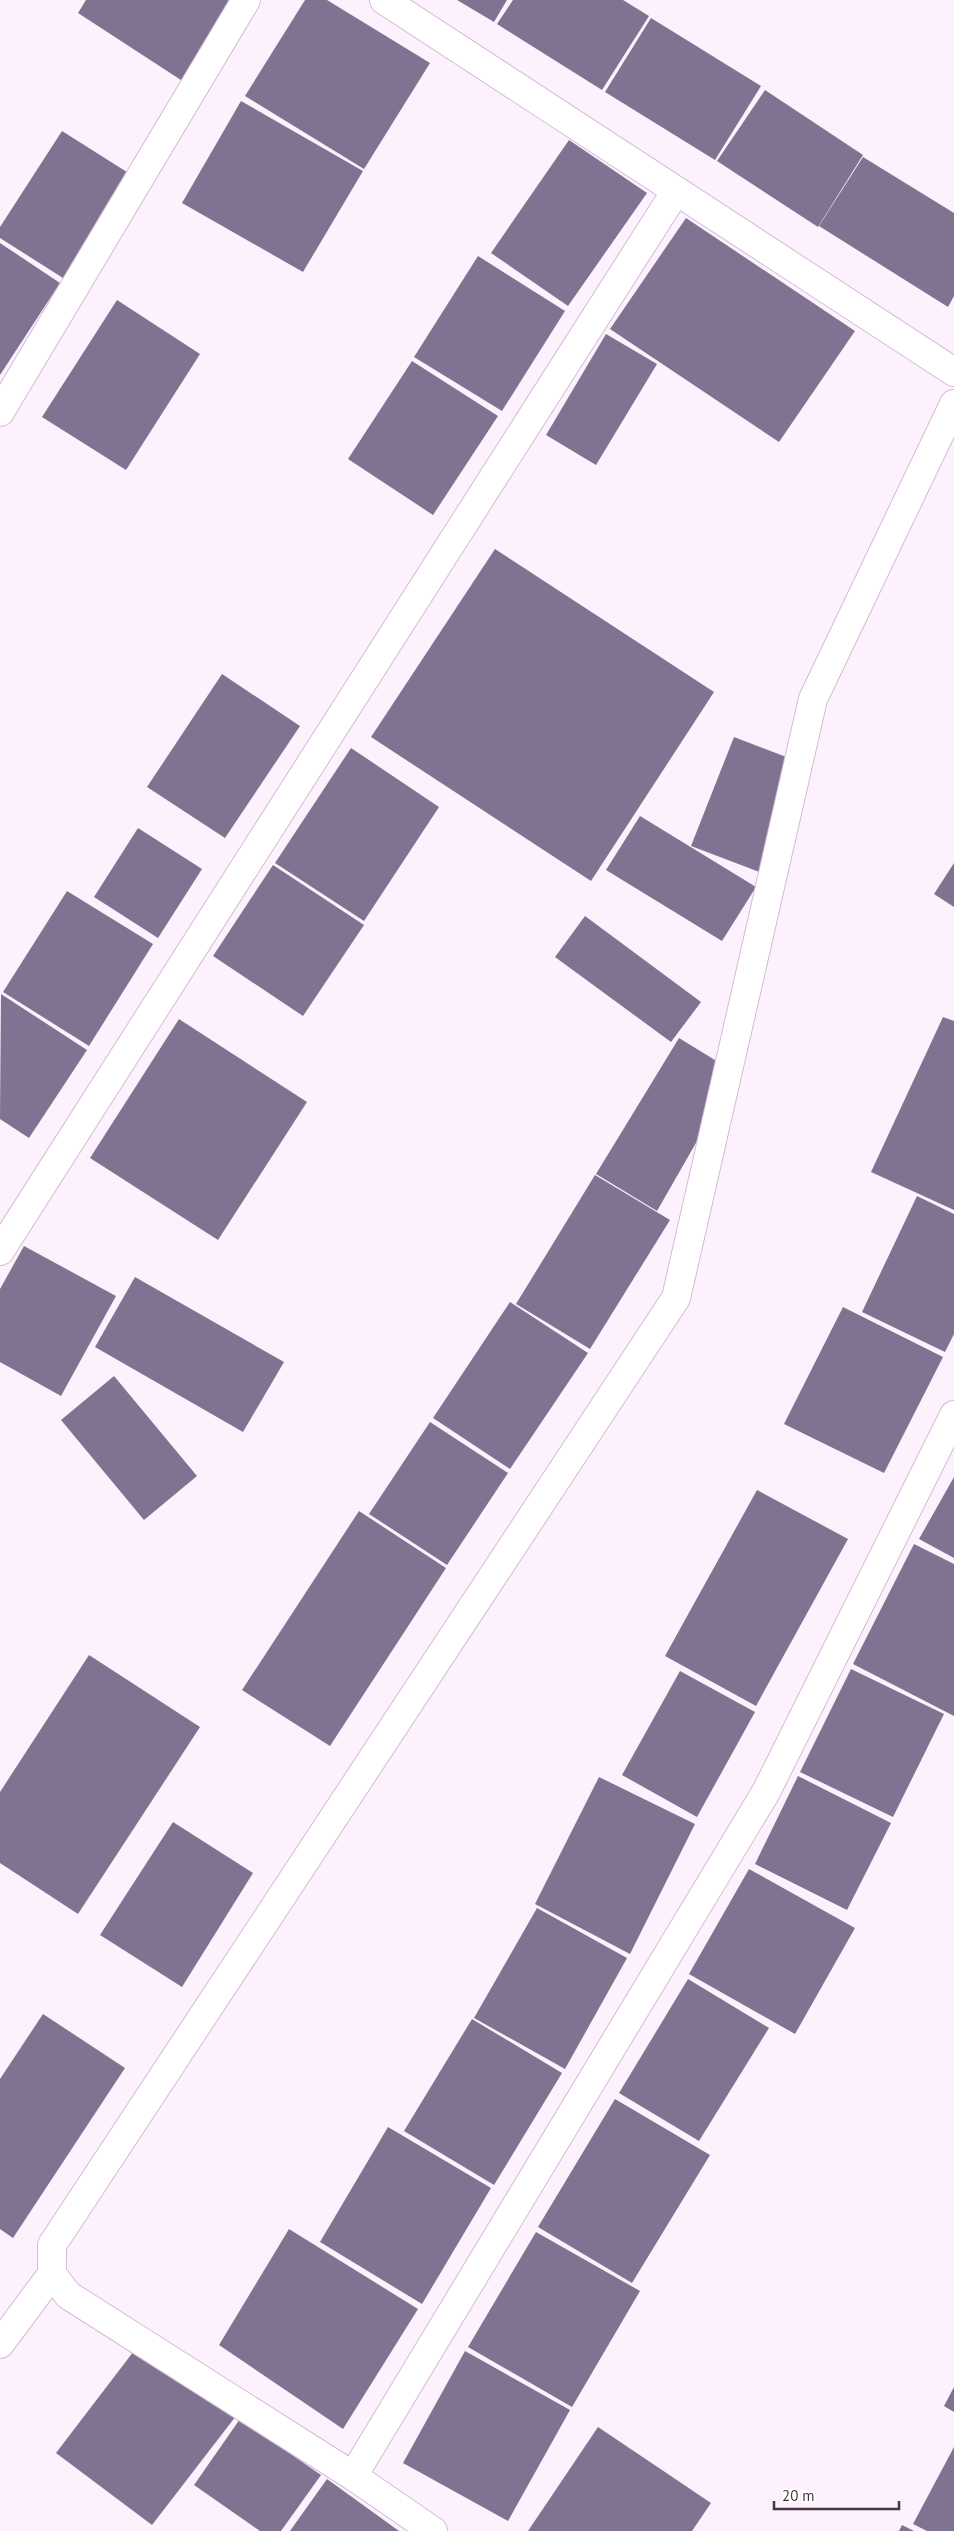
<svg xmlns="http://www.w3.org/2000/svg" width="954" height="2531" viewBox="0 0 954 2531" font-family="'PT Sans',sans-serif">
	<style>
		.building { fill: #7f7391 }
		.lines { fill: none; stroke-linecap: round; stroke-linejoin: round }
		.street-casing { stroke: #d6bad6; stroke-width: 30 }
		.street { stroke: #fff; stroke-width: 28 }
	</style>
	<rect width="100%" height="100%" fill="#fdf1fd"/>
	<!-- building -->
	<g class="building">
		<polygon points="86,0 238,0 184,82 78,13"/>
		<polygon points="305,0 327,0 430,63 364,169 245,96"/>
		<polygon points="457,0 507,0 494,22"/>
		<polygon points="513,0 623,0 649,16 602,90 497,24"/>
		<polygon points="651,18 761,86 715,160 605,92"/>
		<polygon points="765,90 863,155 818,227 717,161"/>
		<polygon points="241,101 363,171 303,272 182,203"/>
		<polygon points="62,131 130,174 63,278 0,238 0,227"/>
		<polygon points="569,140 647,193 568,306 491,253"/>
		<polygon points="863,157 954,213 954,296 948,307 819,226"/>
		<polygon points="686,218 855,331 779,442 610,329"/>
		<polygon points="0,243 60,283 0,375"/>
		<polygon points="478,256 565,311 502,411 414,357"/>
		<polygon points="117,300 200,354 126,470 42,417"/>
		<polygon points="606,334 657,364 596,465 546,435"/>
		<polygon points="412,361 498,416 433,515 348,459"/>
		<polygon points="495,549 714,692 591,881 371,737"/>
		<polygon points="222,674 300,726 225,838 147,787"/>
		<polygon points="734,737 810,766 767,875 691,846"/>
		<polygon points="351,748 439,807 364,921 275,863"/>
		<polygon points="640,816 756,887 722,941 606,870"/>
		<polygon points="138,828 202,869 158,938 94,897"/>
		<polygon points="954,863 954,907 934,894"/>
		<polygon points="273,865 364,925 303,1016 213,956"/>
		<polygon points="67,891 153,944 89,1046 3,992"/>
		<polygon points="585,916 701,1002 671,1042 555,957"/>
		<polygon points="1,994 87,1050 29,1138 0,1119"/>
		<polygon points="943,1017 954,1021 954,1210 871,1172"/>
		<polygon points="179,1019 307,1102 218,1240 90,1158"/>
		<polygon points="679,1038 736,1073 657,1211 596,1174"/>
		<polygon points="595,1175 670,1220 590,1349 516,1304"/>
		<polygon points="917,1196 954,1214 954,1334 945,1352 862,1312"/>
		<polygon points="24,1246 116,1296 61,1396 0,1362 0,1289"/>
		<polygon points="135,1277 284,1362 243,1432 95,1347"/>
		<polygon points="510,1302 588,1353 510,1469 433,1418"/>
		<polygon points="843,1307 943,1357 884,1473 784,1424"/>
		<polygon points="114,1376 197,1476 144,1520 61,1420"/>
		<polygon points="430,1422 508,1473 447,1565 369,1514"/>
		<polygon points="954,1477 954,1558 919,1539"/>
		<polygon points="757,1490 848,1539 756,1706 665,1656"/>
		<polygon points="359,1511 446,1568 330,1746 242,1690"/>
		<polygon points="914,1544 954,1564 954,1716 853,1664"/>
		<polygon points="89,1655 200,1727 78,1914 0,1863 0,1792"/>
		<polygon points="851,1669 944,1714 893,1817 800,1772"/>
		<polygon points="680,1671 755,1712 697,1817 622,1775"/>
		<polygon points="798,1776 891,1823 847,1910 755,1864"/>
		<polygon points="599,1777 695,1824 630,1954 535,1904"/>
		<polygon points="173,1822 253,1873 182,1987 100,1935"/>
		<polygon points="749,1869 855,1928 795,2034 689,1974"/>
		<polygon points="537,1908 627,1958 565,2069 474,2018"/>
		<polygon points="688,1979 769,2028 699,2141 619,2093"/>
		<polygon points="43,2014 125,2068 13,2238 0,2229 0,2079"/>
		<polygon points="472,2019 562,2073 494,2185 404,2131"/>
		<polygon points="615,2099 710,2155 632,2283 538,2227"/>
		<polygon points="388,2127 491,2188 422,2304 320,2242"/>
		<polygon points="289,2229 418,2309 343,2429 219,2345"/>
		<polygon points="536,2232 640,2291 572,2407 468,2347"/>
		<polygon points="140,2343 236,2416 152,2525 56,2453"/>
		<polygon points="465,2351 570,2410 508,2521 403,2463"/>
		<polygon points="954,2387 954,2412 944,2406"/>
		<polygon points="240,2419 321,2475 281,2531 260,2531 194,2485"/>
		<polygon points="598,2427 711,2503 692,2531 528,2531"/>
		<polygon points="954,2447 954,2531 927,2531 913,2524"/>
		<polygon points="327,2479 399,2531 290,2531"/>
		<polygon points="902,2525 914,2531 899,2531"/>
	</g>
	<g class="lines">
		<defs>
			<g id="street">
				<polyline points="384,0 954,372"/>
				<polyline points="0,412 246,0"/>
				<polyline points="0,1251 676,191"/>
				<polyline points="0,2344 52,2274"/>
				<polyline points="353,2476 766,1792 954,1415"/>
				<polyline points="433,2531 353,2476 68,2295 52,2274 52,2245 676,1298 813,699 954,404"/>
			</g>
		</defs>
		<!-- street casing -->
		<use href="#street" class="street-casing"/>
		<!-- street -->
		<use href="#street" class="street"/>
	</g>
	<!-- scale -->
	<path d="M774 2501v8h125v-8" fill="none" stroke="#423742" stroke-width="2.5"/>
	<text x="782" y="2501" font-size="15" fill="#423742" stroke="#ffffff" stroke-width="4" paint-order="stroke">20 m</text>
</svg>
